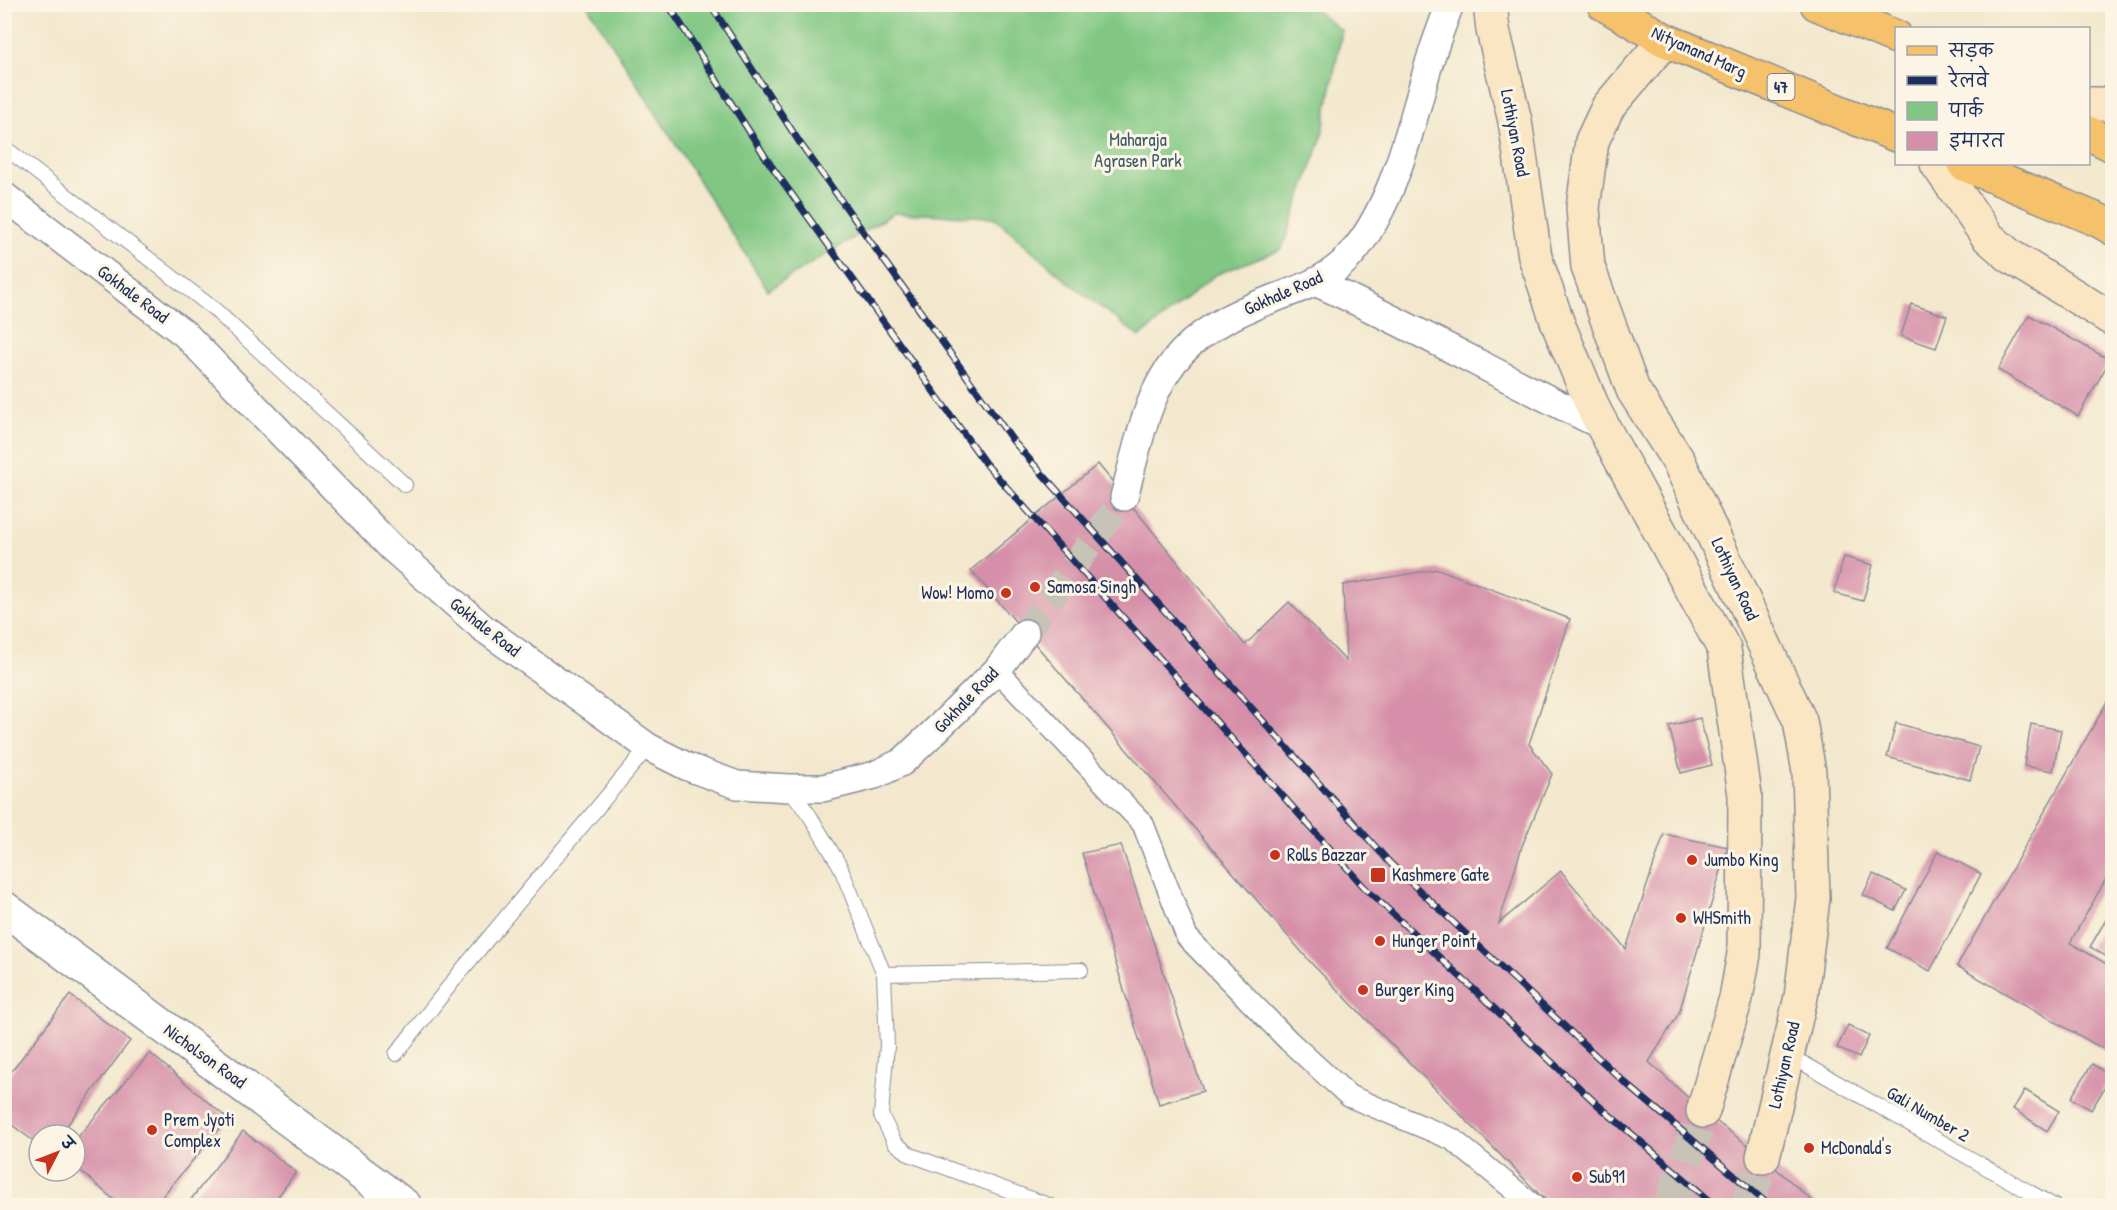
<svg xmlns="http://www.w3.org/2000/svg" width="2117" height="1210" viewBox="0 0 2117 1210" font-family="'Patrick Hand','Playpen Sans Deva',sans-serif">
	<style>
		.green { fill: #81c783; stroke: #4e7b70; stroke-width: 1.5 }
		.building { fill: #d68fa8 }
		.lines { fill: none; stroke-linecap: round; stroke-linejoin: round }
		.minor-tunnel { stroke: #c8c3b7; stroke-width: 27; stroke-dasharray: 27 14; stroke-linecap: butt }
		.secondary-tunnel { stroke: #c8c3b7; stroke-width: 33; stroke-dasharray: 33 16; stroke-linecap: butt }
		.service-casing { stroke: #878c96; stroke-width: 16 }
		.pedestrian-casing { stroke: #878c96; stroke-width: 24 }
		.minor-casing { stroke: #878c96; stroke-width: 30 }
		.tertiary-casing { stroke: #878c96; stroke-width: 36 }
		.secondary-casing { stroke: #878c96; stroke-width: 36 }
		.primary-casing { stroke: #878c96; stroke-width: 36 }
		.trunk-casing { stroke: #878c96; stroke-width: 36 }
		.service { stroke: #fff; stroke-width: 14 }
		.pedestrian { stroke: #fff; stroke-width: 21 }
		.minor { stroke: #fff; stroke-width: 27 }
		.tertiary { stroke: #fff; stroke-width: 33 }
		.secondary { stroke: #fbe6c4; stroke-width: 33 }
		.primary { stroke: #f5c16b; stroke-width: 33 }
		.trunk { stroke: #f5c16b; stroke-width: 33 }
		.rail-casing { stroke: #1b2f5e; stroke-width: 7 }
		.rail { stroke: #fcf5e5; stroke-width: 4.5; stroke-dasharray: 14; stroke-linecap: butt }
		.poi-dot { fill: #c8321e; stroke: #fcf5e5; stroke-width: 2 }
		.labels { text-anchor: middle; stroke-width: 6; stroke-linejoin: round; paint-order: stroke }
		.shield { fill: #fcf5e5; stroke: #5e6a86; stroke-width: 1.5 }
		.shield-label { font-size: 16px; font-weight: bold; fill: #1b2f5e }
		.street-label { font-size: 18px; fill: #1b2f5e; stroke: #fcf5e5 }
		.park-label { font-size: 18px; fill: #3a5d69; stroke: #fcf5e5 }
		.poi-label { font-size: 18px; fill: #1b2f5e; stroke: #fcf5e5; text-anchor: start }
	</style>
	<rect width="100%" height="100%" fill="#fcf5e5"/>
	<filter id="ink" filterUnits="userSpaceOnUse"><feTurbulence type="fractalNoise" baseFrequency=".0167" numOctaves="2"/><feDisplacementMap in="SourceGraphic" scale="12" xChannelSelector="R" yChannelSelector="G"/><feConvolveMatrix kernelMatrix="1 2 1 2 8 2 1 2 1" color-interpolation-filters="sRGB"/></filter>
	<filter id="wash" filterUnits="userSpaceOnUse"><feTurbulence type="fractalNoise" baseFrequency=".008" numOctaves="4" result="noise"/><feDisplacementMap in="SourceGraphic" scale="24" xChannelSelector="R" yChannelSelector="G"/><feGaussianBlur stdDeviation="1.35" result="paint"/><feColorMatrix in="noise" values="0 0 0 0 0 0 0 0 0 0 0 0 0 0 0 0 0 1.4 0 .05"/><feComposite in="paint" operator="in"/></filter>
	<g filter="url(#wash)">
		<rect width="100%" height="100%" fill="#f3e8cd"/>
		<!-- green -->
		<polygon class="green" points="1309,5 1342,31 1321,140 1282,249 1215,275 1140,337 1069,283 994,217 894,213 768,290 587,5"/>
		<g id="blocks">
			<!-- building -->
			<g class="building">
				<polygon points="1911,304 1947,316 1936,348 1901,336"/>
				<polygon points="2029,315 2110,360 2078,416 1998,370"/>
				<polygon points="1098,464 1245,645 1289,602 1346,661 1343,585 1438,569 1570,619 1529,744 1552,774 1522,846 1499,923 1561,871 1626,949 1664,834 1728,847 1679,1013 1649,1062 1703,1111 1763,1157 1818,1206 1554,1206 1539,1194 1313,965 971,570"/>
				<polygon points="1844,557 1873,565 1863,601 1834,593"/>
				<polygon points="2112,693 2112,868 2070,943 2112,967 2112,1054 1957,966"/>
				<polygon points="1700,718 1712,765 1681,773 1669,726"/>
				<polygon points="1896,723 1979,747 1970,780 1887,757"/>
				<polygon points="2031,724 2061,730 2053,771 2024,766"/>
				<polygon points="1121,845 1203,1091 1159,1104 1082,853"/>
				<polygon points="1938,851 1981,874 1930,971 1887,948"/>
				<polygon points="1873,874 1906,890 1895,911 1863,895"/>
				<polygon points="2112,909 2112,960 2090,947"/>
				<polygon points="70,995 130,1041 60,1135 39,1135 39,1145 4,1119 4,1081"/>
				<polygon points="1848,1025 1869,1036 1859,1058 1837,1048"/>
				<polygon points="150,1053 228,1119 154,1206 121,1206 75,1166 75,1140"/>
				<polygon points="2092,1064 2112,1076 2091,1110 2071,1098"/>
				<polygon points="2025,1090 2059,1111 2047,1131 2013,1109"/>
				<polygon points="243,1131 296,1172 271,1206 186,1206"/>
			</g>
		</g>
	</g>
	<g filter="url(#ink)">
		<use href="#blocks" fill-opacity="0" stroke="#878c96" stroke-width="1.5"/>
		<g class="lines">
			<!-- minor-tunnel -->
			<polyline class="minor-tunnel" points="1025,633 1124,497"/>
			<!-- secondary-tunnel -->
			<g class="secondary-tunnel">
				<polyline points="1670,1206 1703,1111"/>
				<polyline points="1747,1206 1763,1157"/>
			</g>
			<defs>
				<g id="service">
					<polyline points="4,147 214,309 405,485"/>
					<polyline points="789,788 810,816 840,866 884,974 887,1046 881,1115 895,1143 911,1155 1051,1206"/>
					<polyline points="884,974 1081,970"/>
					<polyline points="396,1054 461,971 648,747"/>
					<polyline points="1787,1054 2054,1206"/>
				</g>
				<polyline id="pedestrian" points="997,670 1143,824 1187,937 1289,1041 1349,1096 1452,1139 1534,1206"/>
				<g id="minor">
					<polyline points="4,196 185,334 392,548 483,628 648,747 688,767 737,785 789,788 823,788 875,775 902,762 932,734 997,670 1025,633"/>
					<path d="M1315 282C1413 326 1506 380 1603 426"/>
					<path d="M1124 497C1150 398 1155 346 1259 304 1287 293 1321 284 1344 262 1393 214 1411 124 1430 60 1436 41 1443 23 1450 4"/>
				</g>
				<polyline id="tertiary" points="4,908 405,1206"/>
				<g id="secondary">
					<polyline points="1490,4 1493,30 1515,121 1535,257 1558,324 1595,412 1724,649 1745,795 1744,954 1736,998 1703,1111"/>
					<polyline points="1665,40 1608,107 1592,141 1583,208 1588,267 1633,390 1679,462 1800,721 1809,772 1813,898 1801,997 1763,1157"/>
					<polyline points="2088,104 2112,104"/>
					<polyline points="1937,164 1988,237 2010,256 2112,319"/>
				</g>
				<g id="primary">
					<polyline points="1604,4 1665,40 1896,135"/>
					<polyline points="1817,4 1896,37"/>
					<polyline points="2088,133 2112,145"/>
					<polyline points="1964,164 2100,221"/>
				</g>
				<polyline id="trunk" points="2100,221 2112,228"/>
			</defs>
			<!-- service casing -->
			<use href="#service" class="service-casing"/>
			<!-- pedestrian casing -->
			<use href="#pedestrian" class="pedestrian-casing"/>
			<!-- minor casing -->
			<use href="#minor" class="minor-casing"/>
			<!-- tertiary casing -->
			<use href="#tertiary" class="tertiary-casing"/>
			<!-- secondary casing -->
			<use href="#secondary" class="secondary-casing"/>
			<!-- primary casing -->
			<use href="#primary" class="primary-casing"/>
			<!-- trunk casing -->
			<use href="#trunk" class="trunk-casing"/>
			<!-- service -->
			<use href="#service" class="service"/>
			<!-- pedestrian -->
			<use href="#pedestrian" class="pedestrian"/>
			<!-- minor -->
			<use href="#minor" class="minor"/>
			<!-- tertiary -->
			<use href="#tertiary" class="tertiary"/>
			<!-- secondary -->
			<use href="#secondary" class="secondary"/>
			<!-- primary -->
			<use href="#primary" class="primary"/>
			<!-- trunk -->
			<use href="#trunk" class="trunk"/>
			<defs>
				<g id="rail">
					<polyline points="668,4 770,164 985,463 1365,888 1599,1106 1716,1206"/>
					<polyline points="710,4 800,143 1013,441 1390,863 1622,1080 1770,1206"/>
				</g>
			</defs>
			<!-- rail casing -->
			<use href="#rail" class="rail-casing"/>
			<!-- rail -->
			<use href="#rail" class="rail"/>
		</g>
	</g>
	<!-- markers -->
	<g class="poi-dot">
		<circle cx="1035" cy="587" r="6"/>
		<circle cx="1006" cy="593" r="6"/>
		<circle cx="1275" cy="855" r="6"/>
		<circle cx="1692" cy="860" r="6"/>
		<rect x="1370" y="867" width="16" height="16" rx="3"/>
		<circle cx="1681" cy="918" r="6"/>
		<circle cx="1380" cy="941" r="6"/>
		<circle cx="1363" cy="990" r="6"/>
		<circle cx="152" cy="1130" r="6"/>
		<circle cx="1809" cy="1148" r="6"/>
		<circle cx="1577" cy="1177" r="6"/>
	</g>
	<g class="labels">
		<!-- shield labels -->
		<rect class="shield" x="1767.5" y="74" width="27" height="26" rx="4.5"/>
		<g class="shield-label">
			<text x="1781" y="93">47</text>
		</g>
		<!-- street labels -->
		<g class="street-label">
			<text transform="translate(1699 52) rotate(24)" y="6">Nityanand Marg</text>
			<text transform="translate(1515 133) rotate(79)" y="6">Lothiyan Road</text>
			<text transform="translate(1283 293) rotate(-24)" y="6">Gokhale Road</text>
			<text transform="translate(133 294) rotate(37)" y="6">Gokhale Road</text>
			<text transform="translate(1735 579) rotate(65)" y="6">Lothiyan Road</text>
			<text transform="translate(485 627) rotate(38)" y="6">Gokhale Road</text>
			<text transform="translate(966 700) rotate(-46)" y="6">Gokhale Road</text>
			<text transform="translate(205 1056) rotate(36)" y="6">Nicholson Road</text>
			<text transform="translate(1784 1065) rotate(-77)" y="6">Lothiyan Road</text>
			<text transform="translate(1928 1114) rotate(30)" y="6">Gali Number 2</text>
		</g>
		<!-- park labels -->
		<g class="park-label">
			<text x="1138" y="146">Maharaja<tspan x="1138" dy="21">Agrasen Park</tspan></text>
		</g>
		<!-- poi labels -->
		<g class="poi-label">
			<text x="1047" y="593">Samosa Singh</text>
			<text x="994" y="599" text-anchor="end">Wow! Momo</text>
			<text x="1287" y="861">Rolls Bazzar</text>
			<text x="1704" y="866">Jumbo King</text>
			<text x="1392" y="881">Kashmere Gate</text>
			<text x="1693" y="924">WHSmith</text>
			<text x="1392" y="947">Hunger Point</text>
			<text x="1375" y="996">Burger King</text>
			<text x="164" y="1126">Prem Jyoti<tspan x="164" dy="21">Complex</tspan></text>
			<text x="1821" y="1154">McDonald's</text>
			<text x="1589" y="1183">Sub91</text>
		</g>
	</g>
	<!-- margin -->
	<rect width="2117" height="1210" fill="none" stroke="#fcf5e5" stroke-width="24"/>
	<!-- legend -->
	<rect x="1895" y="27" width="195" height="138" fill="#fcf5e5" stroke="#a2a6af" stroke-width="1.5"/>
	<rect x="1907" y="46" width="30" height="9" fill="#f5c16b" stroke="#a2a6af" stroke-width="1.5"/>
	<text x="1949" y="57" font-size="18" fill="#1b2f5e">सड़क</text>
	<rect x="1907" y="76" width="30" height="9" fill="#1b2f5e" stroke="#a2a6af" stroke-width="1.5"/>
	<text x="1949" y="87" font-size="18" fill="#1b2f5e">रेलवे</text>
	<rect x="1907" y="102" width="30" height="18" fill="#81c783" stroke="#a2a6af" stroke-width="1.5"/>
	<text x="1949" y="117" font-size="18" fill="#1b2f5e">पार्क</text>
	<rect x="1907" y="132" width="30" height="18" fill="#d68fa8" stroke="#a2a6af" stroke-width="1.5"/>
	<text x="1949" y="147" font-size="18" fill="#1b2f5e">इमारत</text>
	<!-- north arrow -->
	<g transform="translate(57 1153) rotate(48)"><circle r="28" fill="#fcf5e5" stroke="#a2a6af" stroke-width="1.5"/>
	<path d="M0-4.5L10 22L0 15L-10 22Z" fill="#c8321e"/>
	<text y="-9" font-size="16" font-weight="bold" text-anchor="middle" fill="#1b2f5e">उ</text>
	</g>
</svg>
